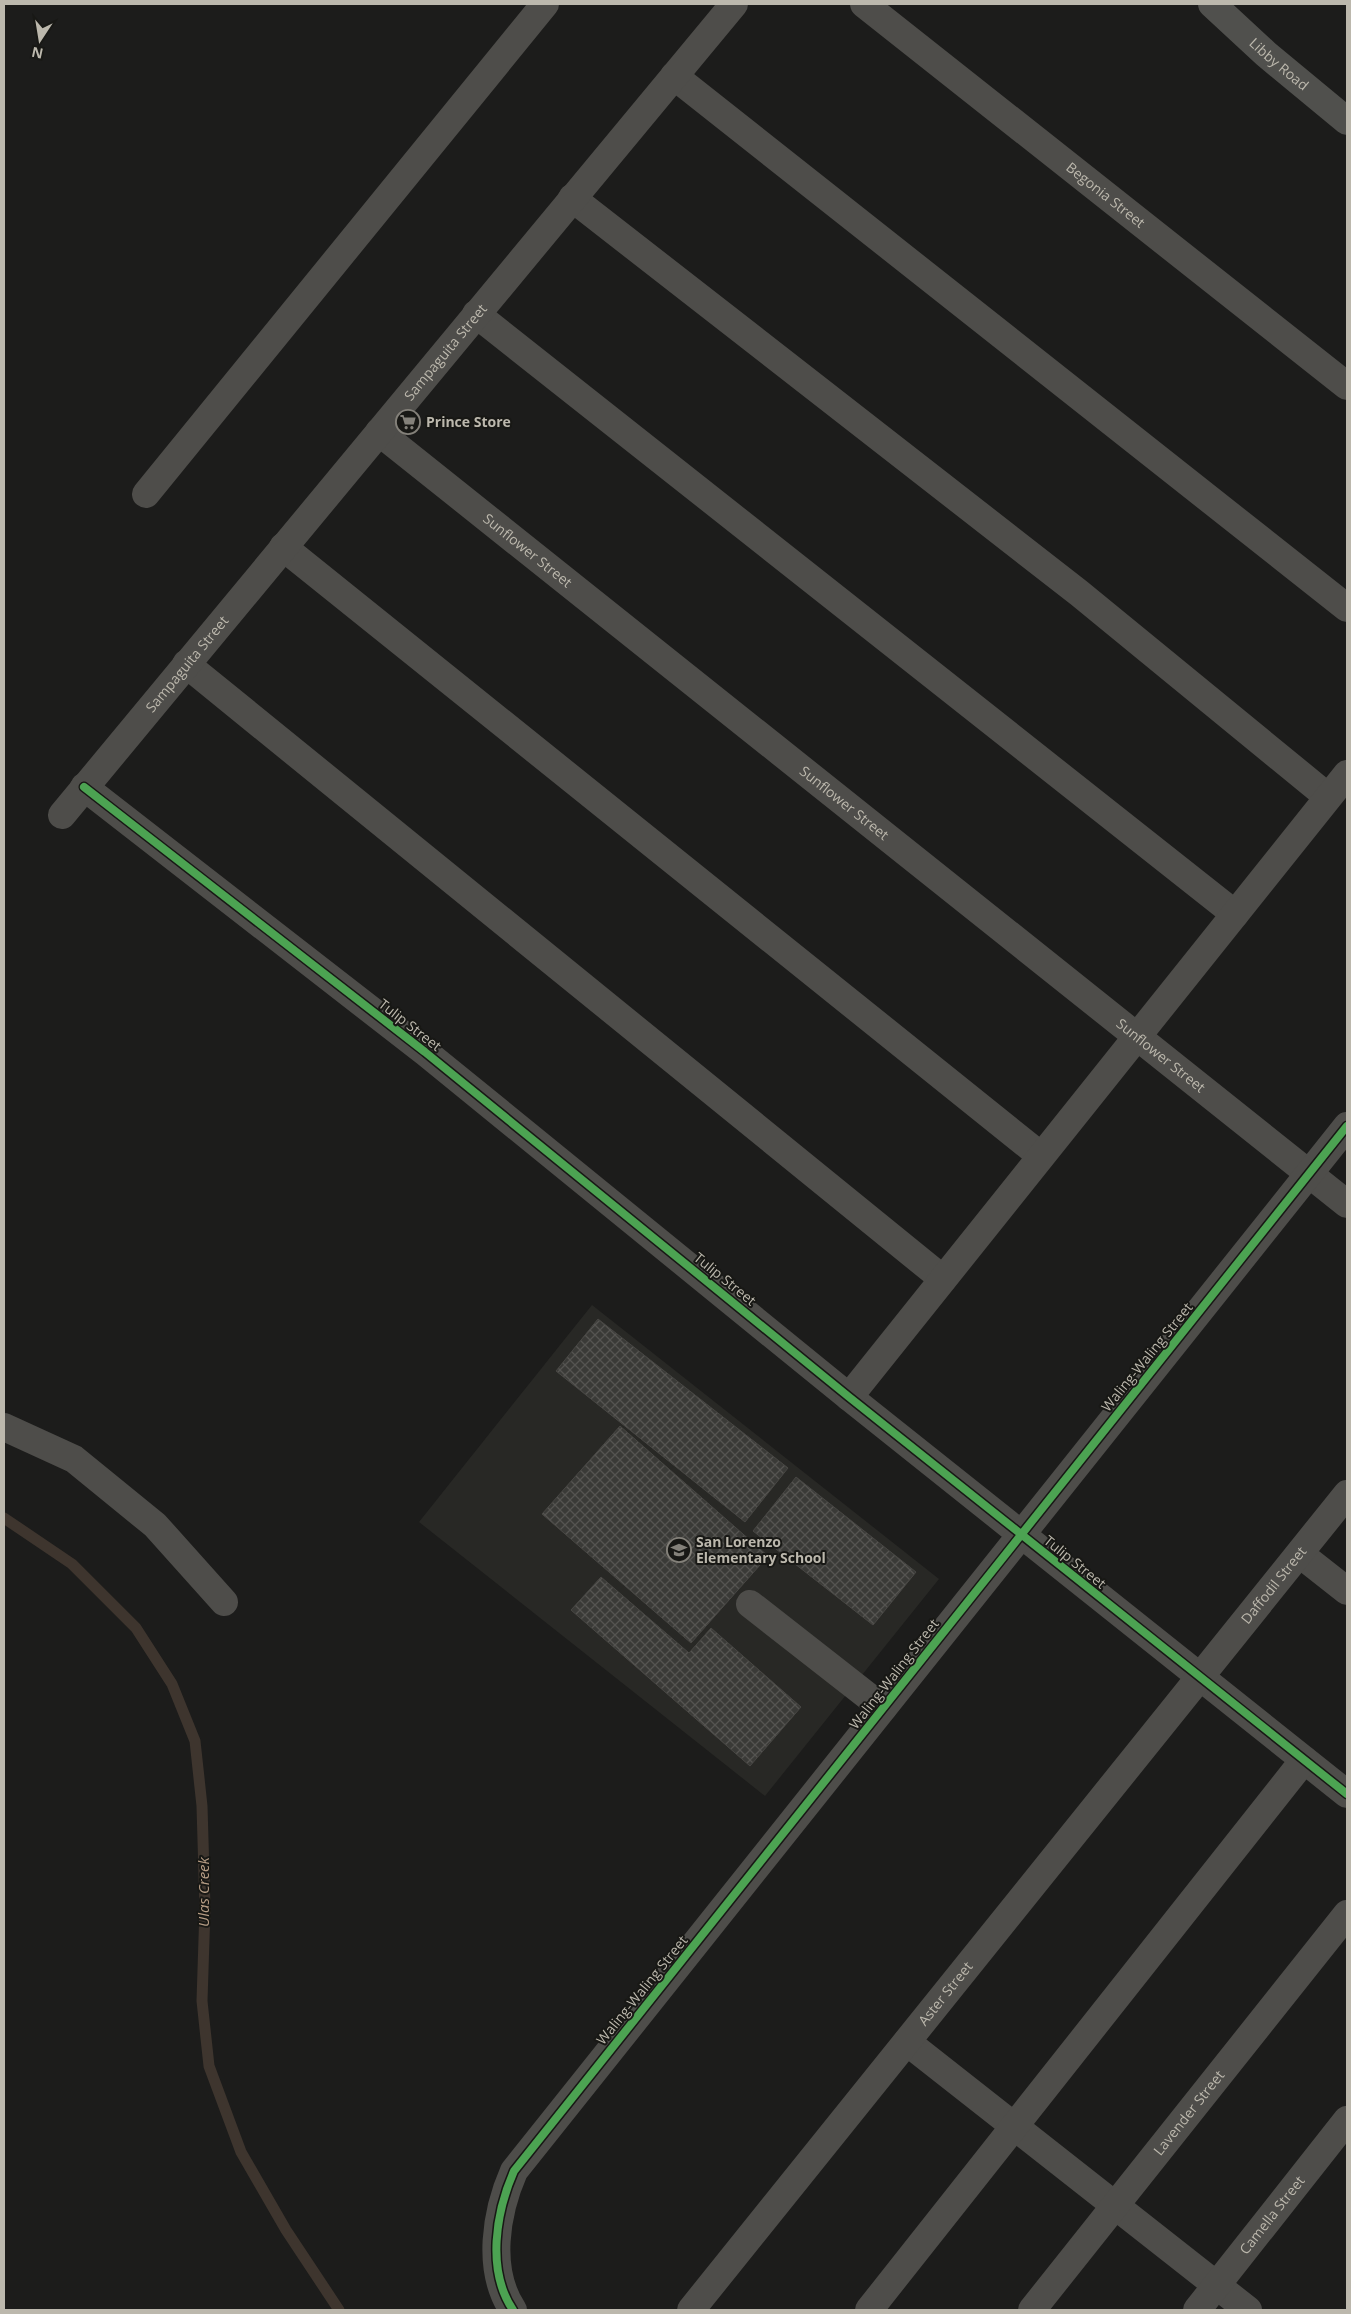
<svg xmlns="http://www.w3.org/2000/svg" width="1351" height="2314" viewBox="0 0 1351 2314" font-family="'Open Sans',sans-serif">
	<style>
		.built { fill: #282825 }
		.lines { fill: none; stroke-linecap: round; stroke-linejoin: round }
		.stream { stroke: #3e352e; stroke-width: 11 }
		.building { fill: url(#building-cross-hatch); stroke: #484744 }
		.minor { stroke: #4e4d4a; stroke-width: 28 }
		.major { stroke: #50504d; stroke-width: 28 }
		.cycleway-casing { stroke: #181815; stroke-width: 11 }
		.cycleway { stroke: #4ca352; stroke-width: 8 }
		.labels { text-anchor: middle; stroke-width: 4; stroke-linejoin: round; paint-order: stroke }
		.street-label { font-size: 14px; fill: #bcb8ad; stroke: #181815 }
		.poi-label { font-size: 14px; font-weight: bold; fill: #bcb8ad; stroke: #181815; text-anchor: start }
		.water-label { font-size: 15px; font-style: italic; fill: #b69d85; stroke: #181815 }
	</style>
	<defs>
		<pattern id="building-cross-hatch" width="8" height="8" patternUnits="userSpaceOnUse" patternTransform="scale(1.25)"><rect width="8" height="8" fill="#3a3a37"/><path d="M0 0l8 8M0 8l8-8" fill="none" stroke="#555451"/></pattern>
	</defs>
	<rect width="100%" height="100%" fill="#1c1c1b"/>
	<!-- built -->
	<polygon class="built" points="592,1305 939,1579 765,1796 419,1522"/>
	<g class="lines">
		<!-- stream -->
		<polyline class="stream" points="4,1518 72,1564 136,1628 172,1684 195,1741 202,1806 205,1908 202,2001 209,2066 241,2152 286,2230 339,2310"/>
	</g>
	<!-- building -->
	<g class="building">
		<polygon points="598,1319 788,1468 745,1522 556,1371"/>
		<polygon points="620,1426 768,1556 691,1643 542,1514"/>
		<polygon points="796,1477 916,1572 873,1625 753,1531"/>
		<polygon points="601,1577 689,1653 711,1628 801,1707 750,1766 571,1610"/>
	</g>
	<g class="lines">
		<!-- minor -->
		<g class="minor">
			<path id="s1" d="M864 4 1347 386"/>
			<polyline points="674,76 1347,608"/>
			<polyline points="572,198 1079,593 1328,797"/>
			<polyline points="476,314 1235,914"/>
			<path id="s2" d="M379 432 1347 1204"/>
			<polyline points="146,494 545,4"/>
			<polyline points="283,547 1041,1156"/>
			<polyline points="186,664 943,1279"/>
			<polyline points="84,787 425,1052 849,1397 1347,1794"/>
			<path id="s3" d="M62 815 734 4"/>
			<polyline points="849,1397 1347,774"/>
			<polyline points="4,1427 74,1459 155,1525 224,1602"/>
			<polyline points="1300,1554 1347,1591"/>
			<polyline points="750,1604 883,1708"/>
			<polyline points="907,2042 1248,2310"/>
			<path d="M513 2310C486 2270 496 2212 514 2171L1347 1126"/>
			<path id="s4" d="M691 2310 1347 1494"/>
			<polyline points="869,2310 1304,1760"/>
			<path id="s5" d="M1032 2310 1347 1914"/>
			<path id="s6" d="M1197 2310 1347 2120"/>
		</g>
		<!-- major -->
		<path class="major" id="s7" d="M1212 4 1266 54 1347 121"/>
		<defs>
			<g id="cycleway">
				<polyline points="84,787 425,1052 849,1397 1347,1794"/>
				<path d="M513 2310C486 2270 496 2212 514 2171L1347 1126"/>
			</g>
		</defs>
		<!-- cycleway casing -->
		<use href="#cycleway" class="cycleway-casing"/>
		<!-- cycleway -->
		<use href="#cycleway" class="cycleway"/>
	</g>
	<!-- icons -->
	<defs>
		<symbol id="supermarket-ring" viewBox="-11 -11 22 22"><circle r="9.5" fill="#181815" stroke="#84817a" stroke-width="1.5"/><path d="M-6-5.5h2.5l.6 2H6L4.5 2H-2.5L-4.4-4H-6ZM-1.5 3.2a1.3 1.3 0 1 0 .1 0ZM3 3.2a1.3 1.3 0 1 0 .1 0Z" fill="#84817a"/></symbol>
		<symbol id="school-ring" viewBox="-11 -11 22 22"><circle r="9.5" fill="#181815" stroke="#84817a" stroke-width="1.5"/><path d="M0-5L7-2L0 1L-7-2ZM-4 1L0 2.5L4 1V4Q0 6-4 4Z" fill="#84817a"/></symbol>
	</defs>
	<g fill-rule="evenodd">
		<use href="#supermarket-ring" x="394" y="408" width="28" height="28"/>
		<use href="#school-ring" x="665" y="1536" width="28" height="28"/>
	</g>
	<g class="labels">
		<!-- street labels -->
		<g class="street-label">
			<text dy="5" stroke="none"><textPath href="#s7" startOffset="90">Libby Road</textPath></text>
			<text dy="5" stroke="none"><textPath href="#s1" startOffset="308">Begonia Street</textPath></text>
			<text dy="5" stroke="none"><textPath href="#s3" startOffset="601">Sampaguita Street</textPath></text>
			<text dy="5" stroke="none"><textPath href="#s2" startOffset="190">Sunflower Street</textPath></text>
			<text dy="5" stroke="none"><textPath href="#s3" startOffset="196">Sampaguita Street</textPath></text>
			<text dy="5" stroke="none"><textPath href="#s2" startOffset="595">Sunflower Street</textPath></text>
			<text transform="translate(410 1025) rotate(38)" y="5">Tulip Street</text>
			<text dy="5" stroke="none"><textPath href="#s2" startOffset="1000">Sunflower Street</textPath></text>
			<text transform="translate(725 1279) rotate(39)" y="5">Tulip Street</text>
			<text transform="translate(1147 1357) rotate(-51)" y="5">Waling-Waling Street</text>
			<text transform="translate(1075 1562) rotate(39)" y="5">Tulip Street</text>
			<text dy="5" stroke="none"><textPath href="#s4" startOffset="930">Daffodil Street</textPath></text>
			<text transform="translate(894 1674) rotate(-52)" y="5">Waling-Waling Street</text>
			<text transform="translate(642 1990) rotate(-51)" y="5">Waling-Waling Street</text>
			<text dy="5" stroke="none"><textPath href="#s4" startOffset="406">Aster Street</textPath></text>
			<text dy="5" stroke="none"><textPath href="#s5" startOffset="252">Lavender Street</textPath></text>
			<text dy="5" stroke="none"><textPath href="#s6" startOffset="121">Camella Street</textPath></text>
		</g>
		<!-- poi labels -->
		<g class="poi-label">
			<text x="426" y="427">Prince Store</text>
			<text x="696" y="1547">San Lorenzo<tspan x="696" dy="16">Elementary School</tspan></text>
		</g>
		<!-- water labels -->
		<g class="water-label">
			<text transform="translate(204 1892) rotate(-90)" y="5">Ulas Creek</text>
		</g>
	</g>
	<!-- border -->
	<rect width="1351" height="2314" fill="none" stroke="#bcb8ad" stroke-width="10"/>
	<!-- north arrow -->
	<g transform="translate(40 40) rotate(192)" stroke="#181815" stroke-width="4" paint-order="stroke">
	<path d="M0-4L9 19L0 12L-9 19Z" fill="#bcb8ad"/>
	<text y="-8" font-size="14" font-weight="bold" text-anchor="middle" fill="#bcb8ad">N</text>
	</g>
</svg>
